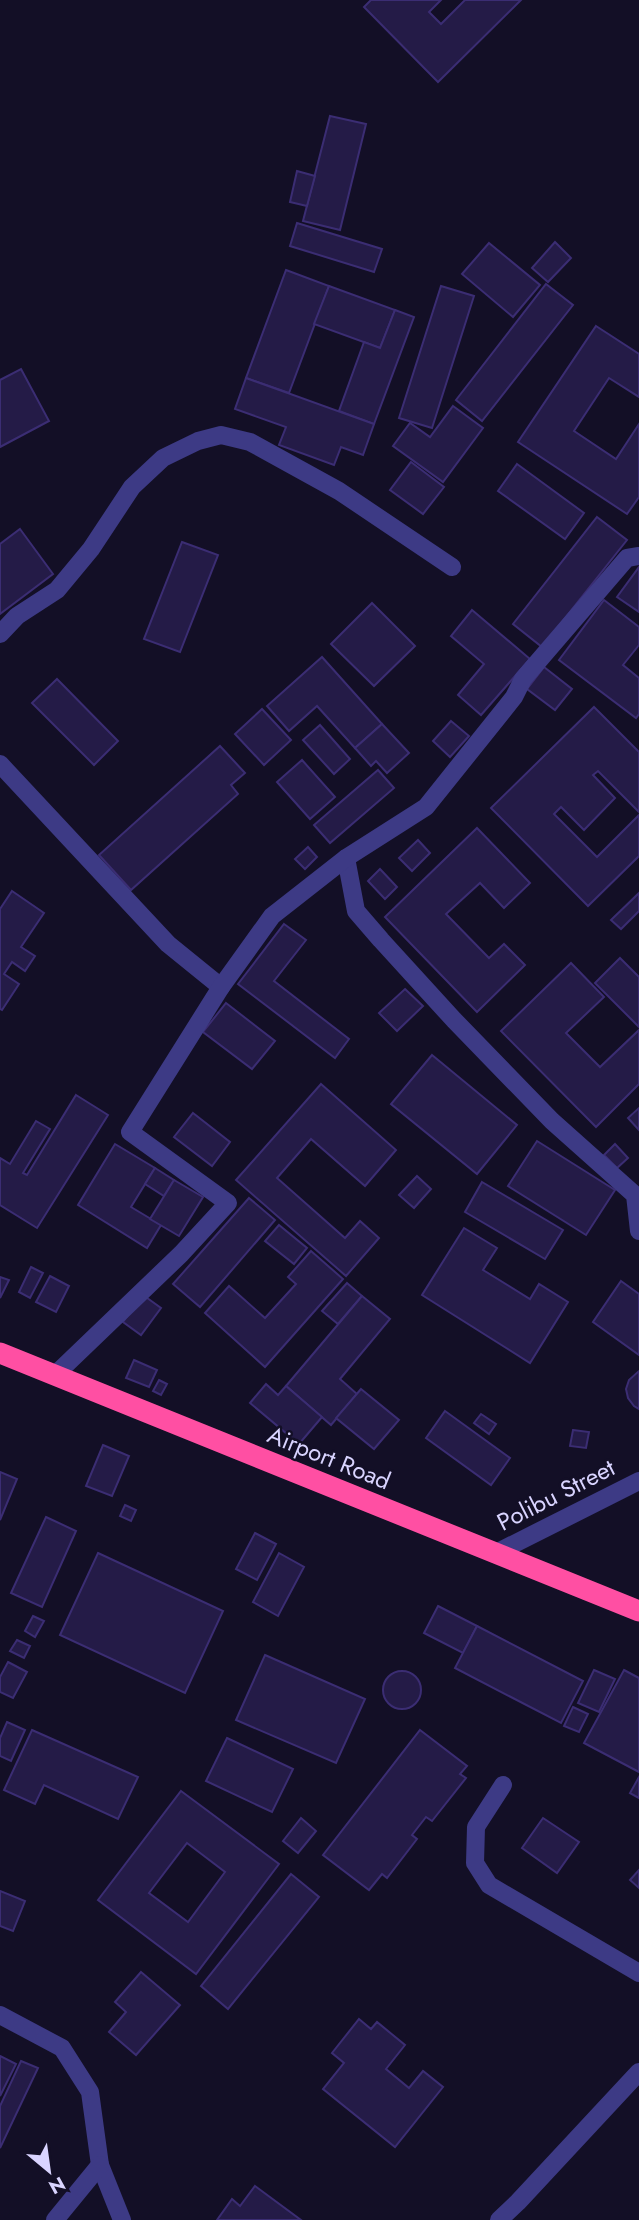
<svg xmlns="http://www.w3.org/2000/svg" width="639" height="2220" viewBox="0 0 639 2220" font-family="Jost,sans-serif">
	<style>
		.building { fill: #241b47; stroke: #3b2d73; stroke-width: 2; fill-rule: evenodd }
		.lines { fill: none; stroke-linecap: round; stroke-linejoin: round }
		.minor { stroke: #3d3a85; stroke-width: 18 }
		.highway { stroke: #ff4fa3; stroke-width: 21 }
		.labels { text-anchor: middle; stroke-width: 5; stroke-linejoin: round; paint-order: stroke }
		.street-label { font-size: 24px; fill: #d9d4ff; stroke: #130f26 }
	</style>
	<rect width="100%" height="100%" fill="#130f26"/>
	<!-- building -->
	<g class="building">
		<polygon points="371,0 441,0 429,12 441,24 465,0 521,0 438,82 364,7"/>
		<polygon points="330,116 366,124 340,230 303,221"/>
		<polygon points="297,171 315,176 307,206 290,202"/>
		<polygon points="297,223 382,249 374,272 290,246"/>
		<polygon points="555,242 571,258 548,282 532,268"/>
		<polygon points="489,243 540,285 513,317 462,274"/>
		<polygon points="286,270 329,286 289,393 246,378"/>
		<polygon points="546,284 573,305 482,421 456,400"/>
		<polygon points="329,286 395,310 380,348 314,324"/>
		<polygon points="441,286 474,296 432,428 399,418"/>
		<polygon points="395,310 414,317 374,424 339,411 364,342 380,348"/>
		<polygon points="596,326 639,354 639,397 609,378 574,431 616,459 639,424 639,497 627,514 518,442"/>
		<polygon points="21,369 49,421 0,447 0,380"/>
		<polygon points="246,378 374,424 363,455 341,447 334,465 279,445 286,427 235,409"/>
		<polygon points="453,406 483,428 443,482 393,446 410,423 430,437"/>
		<polygon points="411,462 444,487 423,514 390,490"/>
		<polygon points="517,464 584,513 565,539 498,491"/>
		<polygon points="597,517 627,540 542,647 513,624"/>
		<polygon points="20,529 53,574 0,614 0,544"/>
		<polygon points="182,542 218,555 180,652 144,639"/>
		<polygon points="639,567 639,612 617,597"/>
		<polygon points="604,600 639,627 639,645 623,665 639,678 639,714 636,718 559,660"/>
		<polygon points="372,603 415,646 374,686 331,644"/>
		<polygon points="472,610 530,659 481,715 458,695 484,664 451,636"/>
		<polygon points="322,657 382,724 355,748 317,706 289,731 267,706"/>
		<polygon points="544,667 572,689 555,710 527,689"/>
		<polygon points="57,679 118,741 94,765 32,703"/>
		<polygon points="594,707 639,752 639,812 598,771 593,775 615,798 584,830 561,807 554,814 597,857 639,815 639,856 588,906 491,808"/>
		<polygon points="262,709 291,740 264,765 235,734"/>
		<polygon points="451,721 469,736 450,757 433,741"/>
		<polygon points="382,724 409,753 387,773 376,761 371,766 355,748"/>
		<polygon points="320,725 350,759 334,774 303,740"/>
		<polygon points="220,746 245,773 231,785 238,794 131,890 99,855"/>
		<polygon points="302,760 335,797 310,819 277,782"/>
		<polygon points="378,770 394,788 330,843 314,825"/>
		<polygon points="477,828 530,883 504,908 480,883 446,914 489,958 504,944 525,965 477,1012 385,917"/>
		<polygon points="418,840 430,853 412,871 399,858"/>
		<polygon points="308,847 317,857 305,869 295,859"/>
		<polygon points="380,869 397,887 385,899 368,881"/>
		<polygon points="12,891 44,913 21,947 35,956 25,971 12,962 4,974 19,984 2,1010 0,1009 0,909"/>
		<polygon points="639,893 639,911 621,929 611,920"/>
		<polygon points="284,924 306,940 274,981 349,1039 335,1058 238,984"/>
		<polygon points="620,958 639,977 639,1027 595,983"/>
		<polygon points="571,963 604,997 566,1033 600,1067 639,1030 639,1084 596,1127 501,1031"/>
		<polygon points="405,989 423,1006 397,1031 379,1013"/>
		<polygon points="226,1003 275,1041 252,1069 203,1032"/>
		<polygon points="432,1055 517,1125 477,1174 391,1104"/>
		<polygon points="321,1084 396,1150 365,1186 311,1139 277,1178 345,1238 360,1221 379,1238 346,1276 236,1180"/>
		<polygon points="76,1095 108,1115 37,1228 0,1205 0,1158 10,1164 36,1121 50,1129 23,1173 27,1175"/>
		<polygon points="639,1108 639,1130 628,1118"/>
		<polygon points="193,1113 230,1142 212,1166 174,1137"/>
		<polygon points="537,1141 615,1190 586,1235 508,1186"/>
		<polygon points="115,1144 155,1168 131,1207 161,1225 147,1248 78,1205"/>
		<polygon points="615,1144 628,1158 617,1168 604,1155"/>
		<polygon points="155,1168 174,1180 164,1196 145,1184"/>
		<polygon points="417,1176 431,1189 414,1208 399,1195"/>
		<polygon points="174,1180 203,1197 179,1236 150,1219"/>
		<polygon points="482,1182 563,1230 545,1259 465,1212"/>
		<polygon points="249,1198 275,1220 200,1307 173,1284"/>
		<polygon points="279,1225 307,1248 294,1264 265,1241"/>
		<polygon points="464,1228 497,1248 483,1270 530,1299 539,1284 568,1302 530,1363 422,1295"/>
		<polygon points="311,1251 343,1279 265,1367 205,1313 229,1286 265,1318 296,1284 288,1277"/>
		<polygon points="31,1267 43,1273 30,1298 19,1292"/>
		<polygon points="50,1276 69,1286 56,1312 36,1302"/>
		<polygon points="0,1277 9,1280 0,1298"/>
		<polygon points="621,1281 639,1294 639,1355 593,1322"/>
		<polygon points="347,1283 362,1296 338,1324 322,1311"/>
		<polygon points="143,1295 161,1308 141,1335 123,1322"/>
		<polygon points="362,1296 390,1319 340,1379 357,1394 331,1425 286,1386"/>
		<polygon points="134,1360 157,1370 149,1387 126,1378"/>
		<polygon points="639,1371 639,1409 634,1406 628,1398 626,1389 629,1380"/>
		<polygon points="159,1380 167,1384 161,1395 153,1391"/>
		<polygon points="266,1384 278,1395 286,1386 322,1417 299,1444 250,1403"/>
		<polygon points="361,1389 399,1420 374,1449 336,1418"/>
		<polygon points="445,1411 510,1458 491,1485 426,1438"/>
		<polygon points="481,1414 496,1424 489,1434 474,1423"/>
		<polygon points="573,1430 589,1432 586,1448 570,1446"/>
		<polygon points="103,1445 129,1456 112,1496 86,1486"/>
		<polygon points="0,1472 17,1479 0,1520"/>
		<polygon points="125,1505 136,1510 131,1521 120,1516"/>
		<polygon points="46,1517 76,1531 42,1607 11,1593"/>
		<polygon points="255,1533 276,1544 257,1580 236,1569"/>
		<polygon points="98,1553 223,1611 185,1693 60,1635"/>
		<polygon points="279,1553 304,1567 278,1616 253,1602"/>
		<polygon points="438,1606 477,1626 463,1653 424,1633"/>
		<polygon points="33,1616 44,1621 35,1637 25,1631"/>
		<polygon points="477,1626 583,1681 561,1723 455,1668"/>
		<polygon points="17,1640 30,1646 24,1658 10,1651"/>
		<polygon points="265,1655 365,1699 336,1763 236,1720"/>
		<polygon points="8,1662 27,1672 13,1698 0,1692 0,1677"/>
		<polygon points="594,1670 615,1679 599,1712 578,1703"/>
		<polygon points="624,1670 639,1678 639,1772 584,1743"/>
		<circle cx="402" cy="1690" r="19"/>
		<polygon points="573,1707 588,1714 579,1732 564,1726"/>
		<polygon points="7,1722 25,1730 11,1761 0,1756 0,1738"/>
		<polygon points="32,1730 138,1777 118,1819 44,1785 35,1804 4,1790"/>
		<polygon points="420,1730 467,1766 460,1774 466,1778 432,1821 426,1817 412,1835 417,1839 387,1878 382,1874 369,1890 323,1855"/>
		<polygon points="227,1738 293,1769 272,1812 206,1781"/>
		<polygon points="639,1777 639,1798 630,1793"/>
		<path d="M181 1791 279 1864 196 1974 98 1900ZM187 1843 225 1872 188 1922 149 1893Z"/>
		<polygon points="301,1818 316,1831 298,1853 283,1841"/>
		<polygon points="543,1818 579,1842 557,1873 522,1848"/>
		<polygon points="639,1870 639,1888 630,1880"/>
		<polygon points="291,1874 319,1897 228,2009 201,1986"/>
		<polygon points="0,1891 25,1901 13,1931 0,1926"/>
		<polygon points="141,1972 180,2005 136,2055 109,2032 126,2012 115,2002"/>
		<polygon points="359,2019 371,2029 377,2022 405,2045 386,2069 409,2088 423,2071 443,2087 395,2147 323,2089 344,2063 332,2053"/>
		<polygon points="0,2056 16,2064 0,2096"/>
		<polygon points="21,2061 38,2068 0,2148 0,2106"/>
		<polygon points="255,2186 301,2220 217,2220 232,2199 240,2206"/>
	</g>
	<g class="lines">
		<!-- minor -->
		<g class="minor">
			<polyline points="0,634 17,616 57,590 91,549 132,487 163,458 198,441 221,435 250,442 339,491 452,567"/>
			<polyline points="0,764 168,944 221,987"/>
			<polyline points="346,858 356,911 381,940 454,1020 552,1121 635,1195 639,1231"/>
			<polyline points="55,1375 181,1254 228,1203 130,1132 221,987 272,916 346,858 426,807 514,697 523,679 627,558 639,556"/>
			<polyline points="496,1553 639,1481"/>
			<polyline points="503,1785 476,1827 475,1863 489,1885 639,1973"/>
			<polyline points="0,2015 62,2048 90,2092 100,2165 122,2220"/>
			<polyline points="55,2220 100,2165"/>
			<polyline points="499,2220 518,2202 639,2072"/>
		</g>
		<!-- highway -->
		<polyline class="highway" points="0,1353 639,1611"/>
	</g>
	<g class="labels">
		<!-- street labels -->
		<g class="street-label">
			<text transform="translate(329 1458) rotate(22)" y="8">Airport Road</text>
			<text transform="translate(556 1495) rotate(-27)" y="8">Polibu Street</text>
		</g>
	</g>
	<!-- north arrow -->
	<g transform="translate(49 2171) rotate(151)" stroke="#130f26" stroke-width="5" paint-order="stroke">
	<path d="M0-5L12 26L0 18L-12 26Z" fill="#d9d4ff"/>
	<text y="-10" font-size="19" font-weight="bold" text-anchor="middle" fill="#d9d4ff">N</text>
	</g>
</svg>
